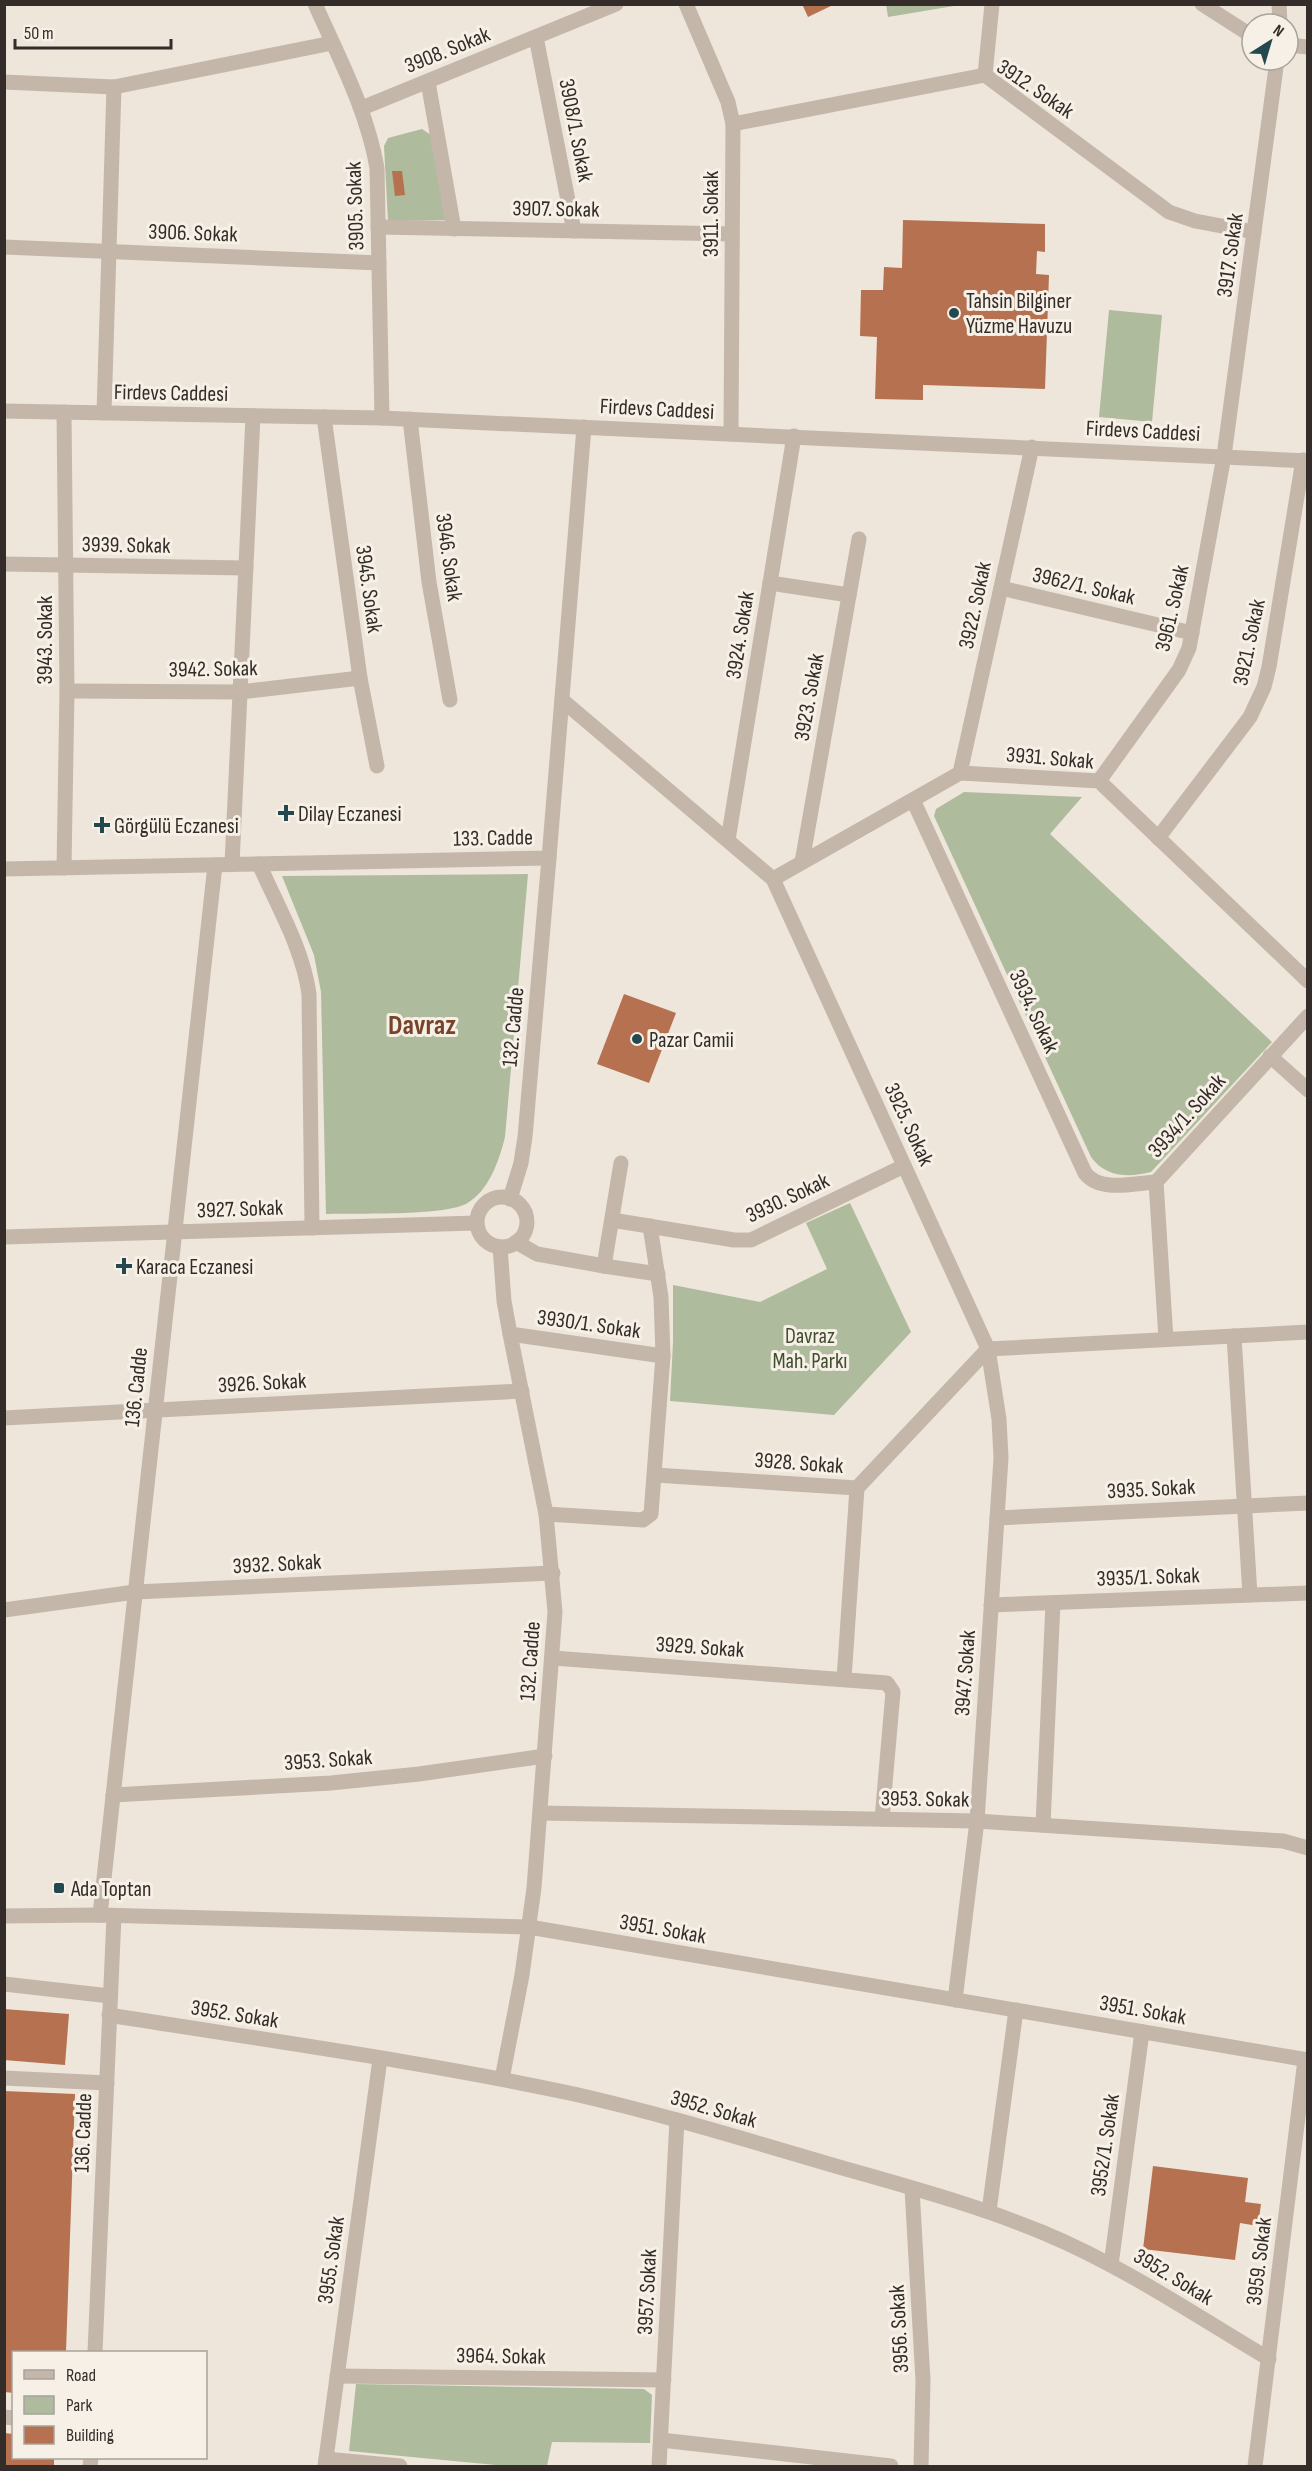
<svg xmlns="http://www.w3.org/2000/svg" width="1312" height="2471" viewBox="0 0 1312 2471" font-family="'Sofia Sans Condensed',sans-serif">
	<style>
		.green { fill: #afbb9d }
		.building { fill: #b67151 }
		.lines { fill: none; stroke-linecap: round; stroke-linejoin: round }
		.minor { stroke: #c4b7a9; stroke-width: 15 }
		.poi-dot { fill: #23494e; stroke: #f6f0e7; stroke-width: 2 }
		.labels { text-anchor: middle; stroke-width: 6; stroke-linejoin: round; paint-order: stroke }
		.street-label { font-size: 22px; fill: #332c28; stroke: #f6f0e7 }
		.poi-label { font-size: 22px; fill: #332c28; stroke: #f6f0e7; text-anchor: start }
		.park-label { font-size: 22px; fill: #404d2f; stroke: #f6f0e7 }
		.district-label { font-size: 28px; font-weight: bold; fill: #77432b; stroke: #f6f0e7 }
	</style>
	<rect width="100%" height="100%" fill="#eee6db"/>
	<!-- green -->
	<g class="green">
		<polygon points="886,4 960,4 960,5 888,17"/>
		<polygon points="422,129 431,135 446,220 388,221 384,146 388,138"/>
		<polygon points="1109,310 1162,315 1152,422 1099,417"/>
		<path d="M964 792 1082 797 1050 834 1272 1042 1151 1172C1128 1178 1105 1177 1091 1157L934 816 936 809Z"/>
		<path d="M528 874 505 1137C499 1161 489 1191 466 1204 442 1216 356 1213 326 1214L321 992 314 955 282 876Z"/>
		<polygon points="850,1203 911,1332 834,1415 670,1401 673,1342 673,1285 760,1302 827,1269 806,1223"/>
		<polygon points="356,2384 644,2389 652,2395 650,2443 552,2442 547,2466 506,2466 349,2451"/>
	</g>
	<!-- building -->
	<g class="building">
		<polygon points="802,4 835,4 808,17"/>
		<polygon points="392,171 402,171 405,195 395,196"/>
		<polygon points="903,220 1045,224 1045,252 1037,251 1036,274 1049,275 1045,389 923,385 923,400 875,399 877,337 860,336 861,290 883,290 884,267 902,268"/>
		<polygon points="624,994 676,1013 649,1083 597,1064"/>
		<polygon points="4,2009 69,2014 65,2065 4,2060"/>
		<polygon points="4,2091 75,2094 66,2352 14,2352 14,2393 4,2392"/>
		<polygon points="1153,2166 1248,2178 1245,2202 1261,2204 1258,2226 1240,2223 1235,2260 1143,2249"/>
		<polygon points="4,2433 14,2434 14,2458 54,2458 54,2466 4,2466"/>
	</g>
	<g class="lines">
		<!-- minor -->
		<g class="minor">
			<path d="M315 4C339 58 367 110 377 168L382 418"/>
			<polyline points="686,4 728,102 733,124 731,434"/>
			<polyline points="1202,4 1252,36"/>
			<polyline points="1279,4 1280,24"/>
			<polyline points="536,37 574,231"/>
			<polyline points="1288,45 1308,47"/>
			<polyline points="985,75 992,4"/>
			<polyline points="4,82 114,87 332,43"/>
			<polyline points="428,82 454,229"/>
			<polyline points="362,108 616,4"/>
			<polyline points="733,124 985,75 1169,212 1195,221 1254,232"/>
			<polyline points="378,227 732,234"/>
			<polyline points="4,247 379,263"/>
			<polyline points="4,411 382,418 1308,461"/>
			<polyline points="104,413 114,87"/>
			<polyline points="324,417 360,678 377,766"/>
			<polyline points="410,419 429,582 450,700"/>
			<polyline points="4,564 246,568"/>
			<polyline points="770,583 849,595"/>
			<polyline points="1001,588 1192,633"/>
			<polyline points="67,691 240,692 360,678"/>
			<polyline points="562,700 773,879 988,1349 1308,1332"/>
			<polyline points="960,773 1032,447"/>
			<polyline points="1099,781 1179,670 1189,648 1224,456 1277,60"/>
			<path d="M913 800 1085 1173C1100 1193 1134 1183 1156 1182"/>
			<polyline points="1158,838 1250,717 1264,687 1269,667 1303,460"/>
			<polyline points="728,840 794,436"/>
			<polyline points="802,862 859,539"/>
			<polyline points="232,864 253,416"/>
			<path d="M259 864C277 905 303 949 309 994L312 1228"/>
			<polyline points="64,868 67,691 64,412"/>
			<polyline points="4,869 549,858 584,427"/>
			<polyline points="773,879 960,773 1099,781 1308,981"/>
			<polyline points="1270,1056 1308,1090"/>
			<circle cx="502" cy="1222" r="25"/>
			<polyline points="510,1199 521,1163 525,1137 549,858"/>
			<polyline points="612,1220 734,1240 751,1240 904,1166"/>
			<polyline points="4,1237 477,1223"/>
			<polyline points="516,1242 537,1254 604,1266 621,1163"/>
			<polyline points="500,1247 504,1301 510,1334 546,1514 555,1612 534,1888 522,1975 502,2079"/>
			<polyline points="604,1266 658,1274"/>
			<polyline points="510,1334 663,1356"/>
			<polyline points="1234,1336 1250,1595"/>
			<polyline points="1166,1339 1156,1182 1308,1016"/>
			<polyline points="4,1418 522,1391"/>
			<polyline points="655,1475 857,1488 988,1349"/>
			<polyline points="546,1514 643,1520 651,1514 663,1356 661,1297 650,1226"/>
			<polyline points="997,1518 1308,1503"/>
			<polyline points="991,1605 1308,1593"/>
			<polyline points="4,1610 135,1592 553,1573"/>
			<polyline points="553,1658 887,1683 893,1692 882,1819"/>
			<polyline points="844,1679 857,1488"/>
			<polyline points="113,1795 331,1783 419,1774 545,1756"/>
			<polyline points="540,1813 977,1821 1283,1841 1308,1848"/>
			<polyline points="1043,1825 1053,1603"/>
			<polyline points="100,1915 215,865"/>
			<polyline points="4,1916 100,1915 529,1927 1308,2060"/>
			<polyline points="4,1984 110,1996"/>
			<polyline points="955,2000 977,1821 1001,1458 999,1419 988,1349"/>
			<path d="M109 2015C264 2040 421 2061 574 2094 658 2113 740 2138 822 2162 897 2184 972 2203 1044 2233 1123 2266 1195 2315 1269 2359"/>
			<polyline points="4,2078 107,2083"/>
			<polyline points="912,2189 923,2380 921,2466"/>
			<polyline points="989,2211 1016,2010"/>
			<polyline points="1111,2265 1142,2032"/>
			<polyline points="95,2352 114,1916"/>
			<polyline points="337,2376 664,2380"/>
			<polyline points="4,2417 14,2418"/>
			<polyline points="661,2440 891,2466"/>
			<polyline points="326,2459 400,2466"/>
			<polyline points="90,2466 91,2458"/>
			<polyline points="325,2466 380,2059"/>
			<polyline points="659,2466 677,2120"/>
			<polyline points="1255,2466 1305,2060"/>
		</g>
	</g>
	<!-- markers -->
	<g class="poi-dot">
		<circle cx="954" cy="313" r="6"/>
		<path d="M283 804h6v6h6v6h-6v6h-6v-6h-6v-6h6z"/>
		<path d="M99 816h6v6h6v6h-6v6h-6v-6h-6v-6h6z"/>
		<circle cx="637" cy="1039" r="6"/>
		<path d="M121 1257h6v6h6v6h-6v6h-6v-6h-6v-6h6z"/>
		<rect x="53" y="1882" width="12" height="12" rx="3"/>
	</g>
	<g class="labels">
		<!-- street labels -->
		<g class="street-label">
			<text transform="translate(447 49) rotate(-22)" y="8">3908. Sokak</text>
			<text transform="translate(1036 88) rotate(34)" y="8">3912. Sokak</text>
			<text transform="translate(577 130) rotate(79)" y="8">3908/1. Sokak</text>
			<text transform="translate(354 206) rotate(-92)" y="8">3905. Sokak</text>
			<text transform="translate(556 208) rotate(1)" y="8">3907. Sokak</text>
			<text transform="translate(710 214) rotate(-90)" y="8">3911. Sokak</text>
			<text transform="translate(193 232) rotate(2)" y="8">3906. Sokak</text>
			<text transform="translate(1229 255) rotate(-82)" y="8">3917. Sokak</text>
			<text transform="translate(171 392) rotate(1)" y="8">Firdevs Caddesi</text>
			<text transform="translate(657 408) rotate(3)" y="8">Firdevs Caddesi</text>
			<text transform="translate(1143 430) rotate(3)" y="8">Firdevs Caddesi</text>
			<text transform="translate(126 544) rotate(1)" y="8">3939. Sokak</text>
			<text transform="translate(450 557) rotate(82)" y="8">3946. Sokak</text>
			<text transform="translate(1084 585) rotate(13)" y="8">3962/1. Sokak</text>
			<text transform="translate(370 589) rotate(82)" y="8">3945. Sokak</text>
			<text transform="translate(974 605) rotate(-78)" y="8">3922. Sokak</text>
			<text transform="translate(1171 608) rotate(-77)" y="8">3961. Sokak</text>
			<text transform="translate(739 635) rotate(-81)" y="8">3924. Sokak</text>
			<text transform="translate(44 640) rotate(-90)" y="8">3943. Sokak</text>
			<text transform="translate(1248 642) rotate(-78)" y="8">3921. Sokak</text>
			<text transform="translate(213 668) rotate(-1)" y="8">3942. Sokak</text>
			<text transform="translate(808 697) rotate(-80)" y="8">3923. Sokak</text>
			<text transform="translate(1050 757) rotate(5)" y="8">3931. Sokak</text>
			<text transform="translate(493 837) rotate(-1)" y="8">133. Cadde</text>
			<text transform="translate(1035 1011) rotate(65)" y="8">3934. Sokak</text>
			<text transform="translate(512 1027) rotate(-85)" y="8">132. Cadde</text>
			<text transform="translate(1186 1115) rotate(-48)" y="8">3934/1. Sokak</text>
			<text transform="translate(910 1124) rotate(65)" y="8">3925. Sokak</text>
			<text transform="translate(787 1197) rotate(-25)" y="8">3930. Sokak</text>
			<text transform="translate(240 1208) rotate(-2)" y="8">3927. Sokak</text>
			<text transform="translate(589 1323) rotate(8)" y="8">3930/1. Sokak</text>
			<text transform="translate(262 1382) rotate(-3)" y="8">3926. Sokak</text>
			<text transform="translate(135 1387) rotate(-84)" y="8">136. Cadde</text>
			<text transform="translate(799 1462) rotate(4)" y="8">3928. Sokak</text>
			<text transform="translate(1151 1488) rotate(-3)" y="8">3935. Sokak</text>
			<text transform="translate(277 1563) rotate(-3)" y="8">3932. Sokak</text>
			<text transform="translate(1148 1576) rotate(-2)" y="8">3935/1. Sokak</text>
			<text transform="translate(700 1646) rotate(4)" y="8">3929. Sokak</text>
			<text transform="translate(529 1661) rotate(-86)" y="8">132. Cadde</text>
			<text transform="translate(964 1673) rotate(-86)" y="8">3947. Sokak</text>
			<text transform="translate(328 1759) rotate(-4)" y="8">3953. Sokak</text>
			<text transform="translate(925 1798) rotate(1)" y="8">3953. Sokak</text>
			<text transform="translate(663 1928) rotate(10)" y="8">3951. Sokak</text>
			<text transform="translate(1143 2009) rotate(10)" y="8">3951. Sokak</text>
			<text transform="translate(235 2013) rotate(9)" y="8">3952. Sokak</text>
			<text transform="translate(714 2108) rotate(16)" y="8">3952. Sokak</text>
			<text transform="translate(82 2133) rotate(-88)" y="8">136. Cadde</text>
			<text transform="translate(1104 2145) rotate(-82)" y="8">3952/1. Sokak</text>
			<text transform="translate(330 2260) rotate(-82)" y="8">3955. Sokak</text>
			<text transform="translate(1258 2261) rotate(-83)" y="8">3959. Sokak</text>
			<text transform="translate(1174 2276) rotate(31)" y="8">3952. Sokak</text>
			<text transform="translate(646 2292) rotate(-87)" y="8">3957. Sokak</text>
			<text transform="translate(898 2329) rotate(-93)" y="8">3956. Sokak</text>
			<text transform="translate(501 2355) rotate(1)" y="8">3964. Sokak</text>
		</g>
		<!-- poi labels -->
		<g class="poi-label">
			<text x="966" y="308">Tahsin Bilginer<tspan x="966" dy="25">Yüzme Havuzu</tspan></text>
			<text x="298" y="821">Dilay Eczanesi</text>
			<text x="114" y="833">Görgülü Eczanesi</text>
			<text x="649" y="1047">Pazar Camii</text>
			<text x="136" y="1274">Karaca Eczanesi</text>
			<text x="71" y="1896">Ada Toptan</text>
		</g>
		<!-- park labels -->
		<g class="park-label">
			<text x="810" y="1343">Davraz<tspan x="810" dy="25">Mah. Parkı</tspan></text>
		</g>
		<!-- district labels -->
		<g class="district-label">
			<text x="422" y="1034">Davraz</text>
		</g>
	</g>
	<!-- border -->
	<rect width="1312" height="2471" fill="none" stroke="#332c28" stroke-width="12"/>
	<!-- legend -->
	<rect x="12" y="2351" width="195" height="108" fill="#f6f0e7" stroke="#a8a29b" stroke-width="1.5"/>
	<rect x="24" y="2370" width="30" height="9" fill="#c4b7a9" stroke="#a8a29b" stroke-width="1.5"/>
	<text x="66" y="2381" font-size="18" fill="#332c28">Road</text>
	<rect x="24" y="2396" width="30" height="18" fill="#afbb9d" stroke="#a8a29b" stroke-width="1.5"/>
	<text x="66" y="2411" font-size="18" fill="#332c28">Park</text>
	<rect x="24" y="2426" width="30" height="18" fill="#b67151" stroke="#a8a29b" stroke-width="1.5"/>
	<text x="66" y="2441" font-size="18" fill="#332c28">Building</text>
	<!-- north arrow -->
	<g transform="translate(1270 42) rotate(37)"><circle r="28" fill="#f6f0e7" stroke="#a8a29b" stroke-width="1.5"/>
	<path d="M0-4.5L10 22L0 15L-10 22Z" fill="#23494e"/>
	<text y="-9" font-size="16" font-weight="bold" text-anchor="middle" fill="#332c28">N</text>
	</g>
	<!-- scale -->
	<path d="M15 39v9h156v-9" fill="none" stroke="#332c28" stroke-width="3"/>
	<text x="24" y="39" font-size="18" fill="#332c28" stroke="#f6f0e7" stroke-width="4.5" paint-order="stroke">50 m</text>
</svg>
